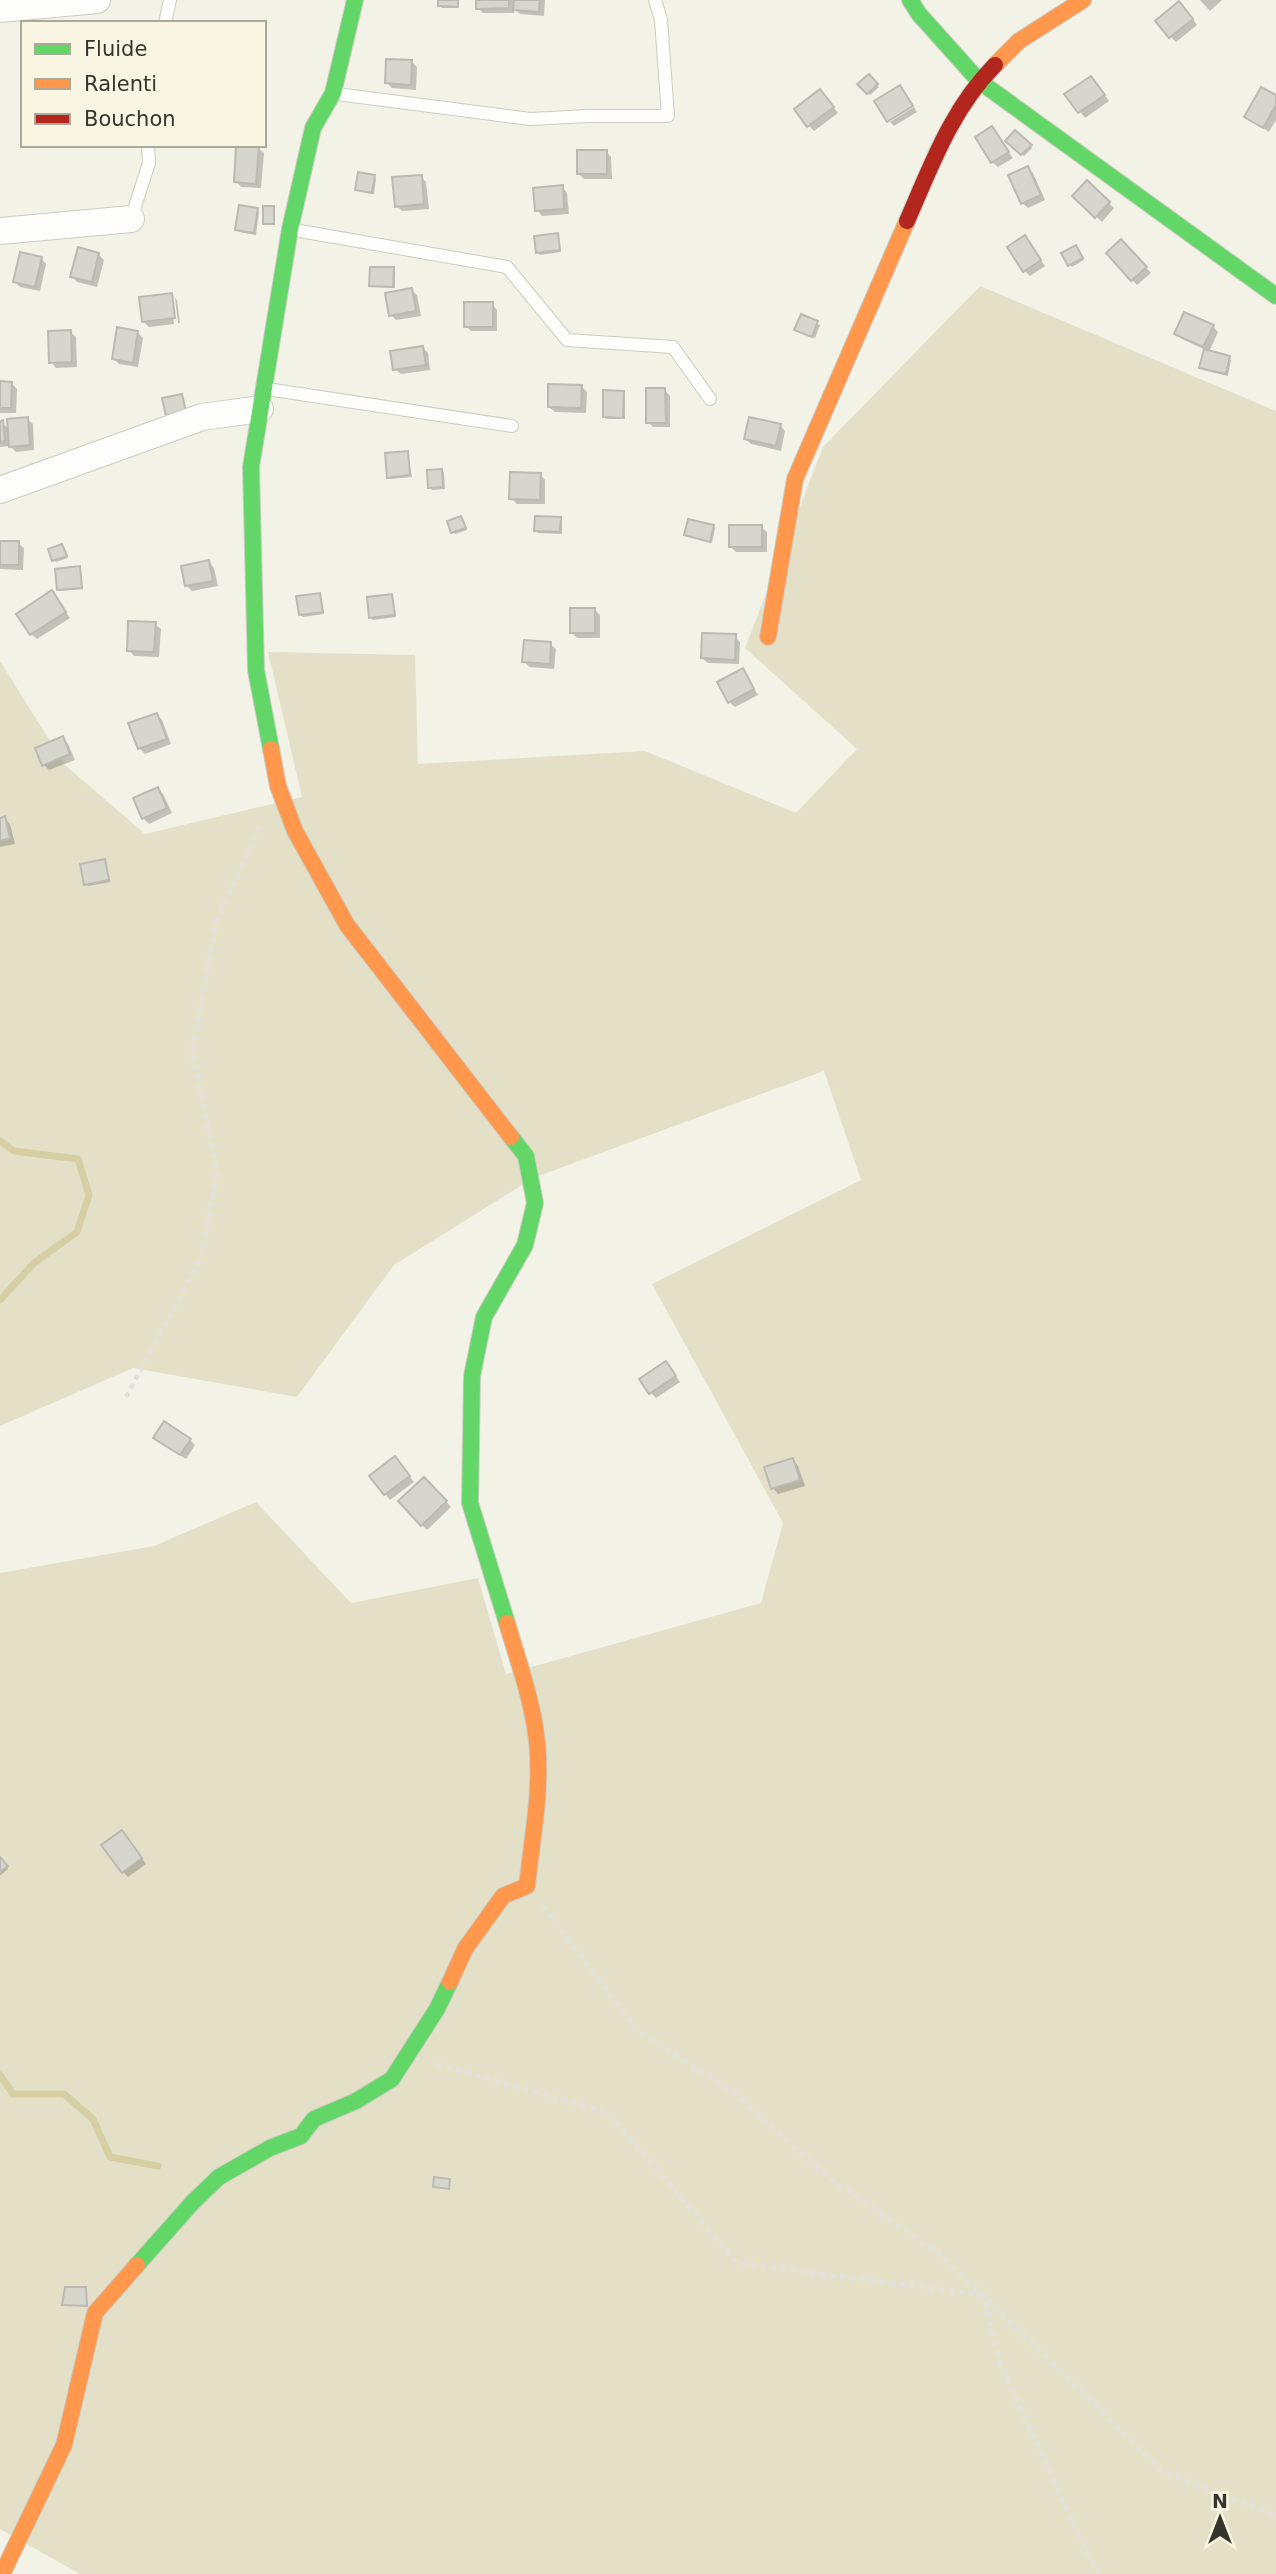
<svg xmlns="http://www.w3.org/2000/svg" width="1276" height="2574" viewBox="0 0 1276 2574" font-family="'DejaVu Sans',sans-serif">
	<style>
		.green { fill: #e4e0c8 }
		.shadow { fill: #0003 }
		.lines { fill: none; stroke-linecap: round; stroke-linejoin: round }
		.stream { stroke: #d5cfa3; stroke-width: 7 }
		.building { fill: #d7d6cd; stroke: #bbbab2; stroke-width: 2 }
		.lane-casing { stroke: #ccccc3; stroke-width: 14 }
		.street-casing { stroke: #ccccc3; stroke-width: 28 }
		.fast-casing { stroke: #ccccc3; stroke-width: 18 }
		.slow-casing { stroke: #ccccc3; stroke-width: 18 }
		.jam-casing { stroke: #ccccc3; stroke-width: 18 }
		.path { stroke: #e0e0dd; stroke-width: 4.5; stroke-dasharray: 5 5; stroke-linecap: butt }
		.lane { stroke: #fdfdfb; stroke-width: 12 }
		.street { stroke: #fdfdfb; stroke-width: 26 }
		.fast { stroke: #63d668; stroke-width: 16 }
		.slow { stroke: #ff974d; stroke-width: 16 }
		.jam { stroke: #b3261e; stroke-width: 16 }
	</style>
	<rect width="100%" height="100%" fill="#f3f2e7"/>
	<!-- green -->
	<polygon class="green" points="980,286 1276,411 1276,2574 80,2574 0,2529 0,1573 154,1546 256,1502 351,1603 478,1578 506,1674 761,1603 783,1523 652,1284 861,1180 824,1071 533,1178 394,1265 297,1397 133,1368 0,1426 0,661 65,765 145,834 302,797 268,652 415,655 418,764 645,751 796,813 857,749 745,648 823,447"/>
	<!-- shadow -->
	<g class="shadow">
		<polygon points="440,0 459,0 459,8 442,8"/>
		<polygon points="478,0 545,0 544,16 520,14 514,8 514,13 483,13 478,8"/>
		<polygon points="1200,0 1222,0 1210,11"/>
		<polygon points="1185,9 1197,25 1176,42 1171,37"/>
		<polygon points="412,62 417,67 416,90 392,88 387,83"/>
		<polygon points="869,77 879,87 870,95 860,84"/>
		<polygon points="1096,83 1109,101 1085,118 1067,94"/>
		<polygon points="825,96 838,113 814,131 809,126"/>
		<polygon points="1276,97 1276,120 1269,132 1246,117"/>
		<polygon points="914,107 917,112 894,126 890,122"/>
		<polygon points="992,129 1013,158 998,167 992,162"/>
		<polygon points="1016,133 1032,148 1024,156 1007,141"/>
		<polygon points="258,148 264,153 261,188 241,187 236,181"/>
		<polygon points="606,151 611,157 612,179 584,179 579,174"/>
		<polygon points="1027,168 1033,173 1045,200 1028,208 1022,203"/>
		<polygon points="374,177 376,179 374,194 357,189"/>
		<polygon points="421,177 426,182 429,209 402,211 397,206"/>
		<polygon points="1087,183 1114,208 1102,222 1075,196"/>
		<polygon points="562,187 567,193 569,214 542,216 537,210"/>
		<polygon points="257,210 259,212 256,235 239,232 237,230"/>
		<polygon points="557,234 561,252 540,255 538,253"/>
		<polygon points="1025,237 1045,266 1030,276 1025,271"/>
		<polygon points="1121,241 1151,273 1137,285 1108,253"/>
		<polygon points="1078,250 1084,260 1072,267 1070,265"/>
		<polygon points="98,254 104,260 97,287 77,282 72,276"/>
		<polygon points="41,258 46,264 40,291 20,287 14,281"/>
		<polygon points="393,269 395,271 395,288 373,287 371,285"/>
		<polygon points="411,290 417,295 421,316 396,320 391,315"/>
		<polygon points="172,295 177,300 180,323 178,323 175,298 171,298 174,324 149,327 143,321"/>
		<polygon points="492,304 497,310 497,331 471,331 466,326"/>
		<polygon points="817,323 820,325 815,338 796,330"/>
		<polygon points="1213,326 1218,332 1209,352 1231,360 1228,376 1203,370 1201,368 1206,350 1182,339 1176,334"/>
		<polygon points="70,332 76,337 77,367 56,368 51,362"/>
		<polygon points="137,332 143,338 138,367 119,364 114,359"/>
		<polygon points="423,348 428,353 430,370 401,374 395,369"/>
		<polygon points="0,383 11,383 17,389 16,413 0,413"/>
		<polygon points="582,387 587,392 586,413 555,412 549,407"/>
		<polygon points="665,390 670,396 670,427 653,427 648,422"/>
		<polygon points="623,392 625,394 625,419 607,419 604,417"/>
		<polygon points="27,419 33,424 34,450 16,452 10,446 0,447 0,422 9,429"/>
		<polygon points="780,425 785,431 781,451 751,444 746,439"/>
		<polygon points="407,453 412,477 391,479 389,477"/>
		<polygon points="442,470 444,473 445,489 432,490 430,488"/>
		<polygon points="540,474 545,480 545,504 517,504 511,498"/>
		<polygon points="461,518 467,530 455,534 453,532"/>
		<polygon points="560,518 562,521 562,534 538,533 536,530"/>
		<polygon points="713,526 715,528 712,543 686,535"/>
		<polygon points="761,527 767,532 767,552 736,552 731,547"/>
		<polygon points="0,542 18,543 24,548 23,570 0,569"/>
		<polygon points="62,546 68,558 56,562 54,560"/>
		<polygon points="209,562 214,568 218,586 192,591 186,585"/>
		<polygon points="80,568 83,589 60,591 58,589"/>
		<polygon points="319,594 324,614 303,617 300,615"/>
		<polygon points="391,596 396,617 373,620 371,618"/>
		<polygon points="57,598 70,618 37,639 31,634"/>
		<polygon points="595,610 600,615 600,638 577,638 572,633"/>
		<polygon points="155,624 161,629 159,657 134,656 129,650"/>
		<polygon points="735,636 740,642 739,664 708,663 702,658"/>
		<polygon points="550,644 556,649 554,669 529,667 524,661"/>
		<polygon points="743,671 758,695 735,707 729,702"/>
		<polygon points="157,715 162,720 171,744 145,754 139,748"/>
		<polygon points="63,738 68,744 75,760 49,770 44,765"/>
		<polygon points="158,789 163,794 172,813 149,824 143,818"/>
		<polygon points="4,818 10,824 15,844 0,847 0,819"/>
		<polygon points="104,861 110,882 88,886 86,884"/>
		<polygon points="666,1363 680,1382 656,1398 651,1393"/>
		<polygon points="190,1440 195,1445 186,1459 161,1443"/>
		<polygon points="793,1460 798,1466 805,1486 778,1494 773,1488"/>
		<polygon points="400,1463 414,1482 390,1500 371,1476"/>
		<polygon points="424,1479 451,1507 427,1530 400,1501"/>
		<polygon points="122,1832 146,1864 128,1877 123,1872"/>
		<polygon points="0,1859 8,1869 1,1875 0,1875"/>
	</g>
	<g class="lines">
		<!-- stream -->
		<g class="stream">
			<polyline points="0,1141 14,1151 78,1159 89,1195 77,1232 34,1263 0,1300"/>
			<polyline points="0,2075 13,2094 64,2094 93,2119 110,2157 158,2166"/>
		</g>
	</g>
	<!-- building -->
	<g class="building">
		<polygon points="438,0 458,0 458,7 438,6"/>
		<polygon points="476,0 509,0 509,8 476,9"/>
		<polygon points="514,0 540,0 539,12 513,10"/>
		<polygon points="1179,1 1193,19 1169,38 1155,21"/>
		<polygon points="386,59 412,60 411,85 385,83"/>
		<polygon points="869,74 878,84 867,94 857,84"/>
		<polygon points="1091,76 1105,95 1078,113 1064,94"/>
		<polygon points="900,85 913,106 887,122 874,101"/>
		<polygon points="1261,87 1276,95 1276,105 1263,128 1244,117"/>
		<polygon points="820,89 834,107 807,127 794,109"/>
		<polygon points="992,126 1009,152 991,163 975,137"/>
		<polygon points="1015,130 1032,145 1021,155 1005,141"/>
		<polygon points="236,145 259,146 256,184 234,182"/>
		<rect x="577" y="150" width="30" height="24"/>
		<polygon points="1028,166 1041,195 1021,204 1008,175"/>
		<polygon points="358,172 375,175 372,193 355,190"/>
		<polygon points="422,175 424,204 395,207 392,177"/>
		<polygon points="1087,180 1110,202 1095,218 1072,196"/>
		<polygon points="563,185 564,209 535,211 533,188"/>
		<polygon points="239,205 258,208 254,233 235,230"/>
		<rect x="263" y="206" width="11" height="18"/>
		<polygon points="558,233 560,250 536,253 534,236"/>
		<polygon points="1025,235 1041,260 1023,272 1007,247"/>
		<polygon points="1121,239 1147,267 1131,281 1106,253"/>
		<polygon points="1076,245 1083,258 1068,266 1061,253"/>
		<polygon points="78,247 99,253 92,282 70,277"/>
		<polygon points="20,252 42,257 35,287 13,282"/>
		<polygon points="370,267 394,267 393,287 369,286"/>
		<polygon points="412,288 416,311 389,316 385,293"/>
		<polygon points="172,293 175,318 142,322 139,297"/>
		<rect x="464" y="302" width="29" height="25"/>
		<polygon points="1184,312 1214,325 1203,347 1174,334"/>
		<polygon points="801,314 818,321 812,337 794,330"/>
		<polygon points="117,327 138,331 133,363 112,359"/>
		<polygon points="71,330 72,362 49,363 48,331"/>
		<polygon points="423,346 426,365 393,370 390,351"/>
		<polygon points="1204,349 1230,356 1226,374 1199,368"/>
		<polygon points="0,381 12,382 11,408 0,408"/>
		<polygon points="548,384 582,385 581,408 548,407"/>
		<polygon points="646,388 665,388 666,423 646,423"/>
		<polygon points="603,390 624,391 623,418 603,417"/>
		<polygon points="182,394 186,412 166,416 162,398"/>
		<polygon points="28,417 30,445 9,447 7,419"/>
		<polygon points="749,417 781,424 776,446 744,439"/>
		<polygon points="3,420 5,441 0,442 0,421"/>
		<polygon points="408,451 410,475 387,478 385,453"/>
		<polygon points="442,469 443,487 428,488 427,470"/>
		<polygon points="510,472 541,473 540,500 509,499"/>
		<polygon points="461,516 466,528 451,533 447,521"/>
		<polygon points="535,516 561,517 560,532 534,531"/>
		<polygon points="688,519 714,525 710,542 684,535"/>
		<rect x="729" y="525" width="33" height="22"/>
		<rect x="0" y="541" width="19" height="24"/>
		<polygon points="62,544 67,556 52,561 48,549"/>
		<polygon points="209,560 213,581 185,586 181,566"/>
		<polygon points="80,566 82,588 57,590 55,569"/>
		<polygon points="52,590 66,612 30,635 16,614"/>
		<polygon points="320,593 323,612 299,615 296,596"/>
		<polygon points="392,594 395,615 369,618 367,597"/>
		<rect x="570" y="608" width="25" height="25"/>
		<polygon points="128,621 156,622 154,652 127,651"/>
		<polygon points="702,633 736,634 735,660 701,658"/>
		<polygon points="524,640 551,642 550,664 522,662"/>
		<polygon points="743,668 754,689 728,703 717,682"/>
		<polygon points="157,713 167,739 138,749 128,723"/>
		<polygon points="63,736 70,754 42,766 35,748"/>
		<polygon points="158,787 167,808 142,819 133,798"/>
		<polygon points="5,816 10,838 0,841 0,818"/>
		<polygon points="105,859 109,880 84,885 80,864"/>
		<polygon points="666,1361 676,1376 649,1394 639,1379"/>
		<polygon points="164,1421 191,1439 180,1455 153,1438"/>
		<polygon points="395,1456 410,1476 384,1495 369,1476"/>
		<polygon points="793,1458 800,1480 771,1489 764,1467"/>
		<polygon points="424,1477 447,1501 421,1526 398,1501"/>
		<polygon points="122,1830 142,1858 122,1873 101,1845"/>
		<polygon points="0,1857 8,1866 0,1872"/>
		<polygon points="434,2177 450,2179 449,2189 433,2187"/>
		<polygon points="65,2287 86,2287 87,2306 62,2305"/>
	</g>
	<g class="lines">
		<defs>
			<g id="lane">
				<polyline points="165,23 170,0"/>
				<polyline points="337,94 530,119 588,116 668,116 661,20 655,0"/>
				<polyline points="131,219 149,163 148,145"/>
				<polyline points="294,230 507,267 567,340 673,347 710,399"/>
				<polyline points="267,389 512,426"/>
			</g>
			<g id="street">
				<polyline points="0,9 97,0"/>
				<polyline points="0,231 131,219"/>
				<polyline points="0,490 202,417 260,409"/>
			</g>
			<g id="fast">
				<polyline points="910,0 919,14 979,81 1276,296"/>
				<polyline points="271,749 256,670 251,467 290,229 313,128 333,93 355,0"/>
				<polyline points="507,1623 470,1503 472,1376 484,1317 525,1245 535,1203 526,1156 511,1137"/>
				<polyline points="137,2265 192,2203 219,2177 270,2148 301,2136 314,2119 356,2101 392,2079 437,2009 450,1982"/>
			</g>
			<g id="slow">
				<polyline points="995,65 1019,41 1083,0"/>
				<polyline points="768,637 795,479 907,221"/>
				<polyline points="271,749 278,786 295,831 347,925 511,1137"/>
				<path d="M450 1982 465 1949 503 1896 527 1886C532 1839 542 1790 537 1742 533 1702 518 1661 507 1623"/>
				<polyline points="2,2574 64,2445 95,2313 137,2265"/>
			</g>
			<path id="jam" d="M907 221C931 166 952 108 995 65"/>
		</defs>
		<!-- lane casing -->
		<use href="#lane" class="lane-casing"/>
		<!-- street casing -->
		<use href="#street" class="street-casing"/>
		<!-- fast casing -->
		<use href="#fast" class="fast-casing"/>
		<!-- slow casing -->
		<use href="#slow" class="slow-casing"/>
		<!-- jam casing -->
		<use href="#jam" class="jam-casing"/>
		<!-- path -->
		<g class="path">
			<polyline points="126,1397 202,1256 217,1173 192,1051 216,922 261,824"/>
			<polyline points="543,1906 638,2031 733,2092 823,2173 940,2255 983,2295 1000,2363 1086,2551 1101,2574"/>
			<polyline points="437,2064 609,2113 737,2263 983,2295 1161,2471 1276,2515"/>
		</g>
		<!-- lane -->
		<use href="#lane" class="lane"/>
		<!-- street -->
		<use href="#street" class="street"/>
		<!-- fast -->
		<use href="#fast" class="fast"/>
		<!-- slow -->
		<use href="#slow" class="slow"/>
		<!-- jam -->
		<use href="#jam" class="jam"/>
	</g>
	<!-- legend -->
	<rect x="21" y="21" width="245" height="126" fill="#f8f6e2" stroke="#aaa99a" stroke-width="2"/>
	<rect x="35" y="44" width="35" height="10" fill="#63d668" stroke="#aaa99a" stroke-width="2"/>
	<text x="84" y="56" font-size="21" fill="#36352d">Fluide</text>
	<rect x="35" y="79" width="35" height="10" fill="#ff974d" stroke="#aaa99a" stroke-width="2"/>
	<text x="84" y="91" font-size="21" fill="#36352d">Ralenti</text>
	<rect x="35" y="114" width="35" height="10" fill="#b3261e" stroke="#aaa99a" stroke-width="2"/>
	<text x="84" y="126" font-size="21" fill="#36352d">Bouchon</text>
	<!-- north arrow -->
	<g transform="translate(1220 2518)" stroke="#f8f6e2" stroke-width="5" paint-order="stroke">
	<path d="M0-5L12 26L0 18L-12 26Z" fill="#36352d"/>
	<text y="-10" font-size="19" font-weight="bold" text-anchor="middle" fill="#36352d">N</text>
	</g>
</svg>
